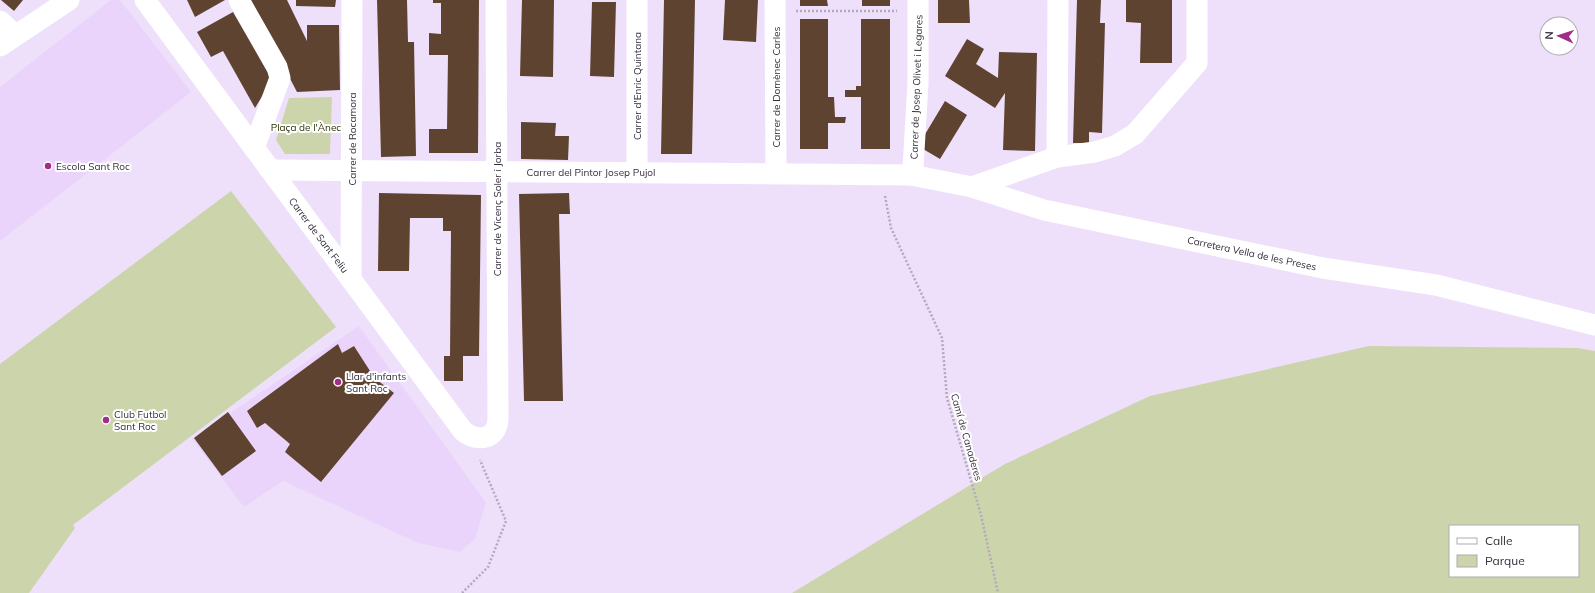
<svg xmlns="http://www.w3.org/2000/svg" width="1595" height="593" viewBox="0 0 1595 593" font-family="Mulish,sans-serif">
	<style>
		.built { fill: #ead4fb }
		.green { fill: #ccd4ab; fill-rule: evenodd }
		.building { fill: #5f4331 }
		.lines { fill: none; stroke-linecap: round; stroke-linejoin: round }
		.path { stroke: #b4a8be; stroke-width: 2.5; stroke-dasharray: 2 2; stroke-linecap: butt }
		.street { stroke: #fff; stroke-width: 21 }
		.poi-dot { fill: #a22d86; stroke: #fff; stroke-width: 1.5 }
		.labels { text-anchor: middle; stroke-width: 4; stroke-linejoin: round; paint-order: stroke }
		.street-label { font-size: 10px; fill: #342d3a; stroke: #fff }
		.park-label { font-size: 10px; fill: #2a3000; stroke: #fff }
		.poi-label { font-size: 10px; fill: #342d3a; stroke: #fff; text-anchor: start }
	</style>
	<rect width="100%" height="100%" fill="#eee0fa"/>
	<!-- built -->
	<g class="built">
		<polygon points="111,0 120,0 191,92 0,241 0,87"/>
		<polygon points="359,326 486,503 475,539 460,552 418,543 283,481 244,507 192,439"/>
	</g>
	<!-- green -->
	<g class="green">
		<polygon points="332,97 330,154 285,154 276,140 289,98"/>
		<polygon points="231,191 336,327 73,525 75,528 29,593 0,593 0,364"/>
		<path d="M1369 346 1577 348 1595 351V593H792L1005 464 1150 396ZM1450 526H1578V576H1450Z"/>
	</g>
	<!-- building -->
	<g class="building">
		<polygon points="1,0 23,0 14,11"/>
		<polygon points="187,0 225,0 195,17"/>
		<polygon points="249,0 287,0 307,41 307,25 339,25 340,90 297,92"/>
		<polygon points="296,0 336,0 335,7 296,6"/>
		<polygon points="377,0 407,0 408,42 414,42 416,156 381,157"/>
		<polygon points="433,0 479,0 478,153 429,153 429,129 447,129 448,55 429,55 429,33 441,34 441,3 433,3"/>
		<polygon points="522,0 554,0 553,77 520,76"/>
		<polygon points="664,0 695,0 692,154 661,154"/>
		<polygon points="725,0 758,0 756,42 723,40"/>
		<polygon points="800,0 827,0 828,6 800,6"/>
		<rect x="862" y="0" width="28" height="6"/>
		<polygon points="938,0 969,0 970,23 938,23"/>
		<polygon points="1077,0 1101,0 1100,23 1105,23 1102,133 1089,132 1089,143 1073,143"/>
		<polygon points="1126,0 1172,0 1172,63 1140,63 1141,23 1126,22"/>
		<polygon points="592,2 616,2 614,77 590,76"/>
		<polygon points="233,12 272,80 255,108 223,51 211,57 197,32"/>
		<polygon points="800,19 828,19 828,97 834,97 835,117 846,117 845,123 828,123 828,149 800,149"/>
		<polygon points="861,19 890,19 890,149 861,149 861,97 845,97 845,90 856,90 856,86 861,86"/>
		<polygon points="967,39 984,49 976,64 998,78 999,52 1037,53 1035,151 1003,150 1005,93 995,108 945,76"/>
		<polygon points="945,101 967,115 940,159 918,146"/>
		<polygon points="521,122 556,123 555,136 569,136 568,160 521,159"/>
		<polygon points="379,193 481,195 479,356 463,356 463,381 444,381 444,356 450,356 451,231 443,231 443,218 410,218 409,271 378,271"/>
		<polygon points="569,193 570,214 559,214 563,401 524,401 519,194"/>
		<polygon points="338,344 342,353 354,346 370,371 368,373 394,393 321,482 285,452 290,444 265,423 257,428 247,411"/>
		<polygon points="228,412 256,451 222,476 194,438"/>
	</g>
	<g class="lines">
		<!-- path -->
		<g class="path">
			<polyline points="796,11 897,11"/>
			<polyline points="885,196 891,228 942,338 947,398 981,515 998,593"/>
			<polyline points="462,593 488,567 506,521 480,460"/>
		</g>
		<!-- street -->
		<g class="street">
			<path d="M145 0 463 431C478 443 497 439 498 419L496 0"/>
			<polyline points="239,0 277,67 280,78 254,148"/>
			<polyline points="637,0 637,172"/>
			<polyline points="775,0 776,173"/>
			<polyline points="0,21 15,35"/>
			<polyline points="0,46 69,0"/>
			<polyline points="1057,157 1058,0"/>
			<polyline points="270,170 911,175 972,187 1044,210 1323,268 1436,285 1595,325"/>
			<polyline points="911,175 913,168 918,83 918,0"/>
			<polyline points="972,187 1057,157 1095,152 1115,146 1135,134 1197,63 1197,0"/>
			<polyline points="351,279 352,0"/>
		</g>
	</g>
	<!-- markers -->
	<g class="poi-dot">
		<circle cx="48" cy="166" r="4"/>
		<circle cx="338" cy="382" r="4"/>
		<circle cx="106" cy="420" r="4"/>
	</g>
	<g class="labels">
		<!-- street labels -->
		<g class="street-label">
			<text transform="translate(637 86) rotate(-90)" y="4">Carrer d'Enric Quintana</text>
			<text transform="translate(776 87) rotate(-90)" y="4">Carrer de Domènec Carles</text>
			<text transform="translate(916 87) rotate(-88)" y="4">Carrer de Josep Olivet i Legares</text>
			<text transform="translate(352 139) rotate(-90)" y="4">Carrer de Rocamora</text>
			<text x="591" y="176">Carrer del Pintor Josep Pujol</text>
			<text transform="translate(497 209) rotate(-90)" y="4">Carrer de Vicenç Soler i Jorba</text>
			<text transform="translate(319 235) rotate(53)" y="4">Carrer de Sant Feliu</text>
			<text transform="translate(1252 253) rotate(12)" y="4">Carretera Vella de les Preses</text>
			<text transform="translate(967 437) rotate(74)" y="4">Camí de Canaderes</text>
		</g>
		<!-- park labels -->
		<g class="park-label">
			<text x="306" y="131">Plaça de l'Ànec</text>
		</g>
		<!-- poi labels -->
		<g class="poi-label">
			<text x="56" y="170">Escola Sant Roc</text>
			<text x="346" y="380">Llar d'infants<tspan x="346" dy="12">Sant Roc</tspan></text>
			<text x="114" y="418">Club Futbol<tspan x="114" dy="12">Sant Roc</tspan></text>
		</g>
	</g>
	<!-- legend -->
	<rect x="1449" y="525" width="130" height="52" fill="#ffffff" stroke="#aeabb0"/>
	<rect x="1457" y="538" width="20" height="6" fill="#ffffff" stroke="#aeabb0"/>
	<text x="1485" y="545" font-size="12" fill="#342d3a">Calle</text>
	<rect x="1457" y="555" width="20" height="12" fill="#ccd4ab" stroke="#aeabb0"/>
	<text x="1485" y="565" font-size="12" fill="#342d3a">Parque</text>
	<!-- north arrow -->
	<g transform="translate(1559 36) rotate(273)"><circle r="19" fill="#ffffff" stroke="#aeabb0"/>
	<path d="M0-3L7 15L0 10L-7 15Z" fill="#a22d86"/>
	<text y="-6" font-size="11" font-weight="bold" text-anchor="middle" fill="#342d3a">N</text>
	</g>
</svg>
